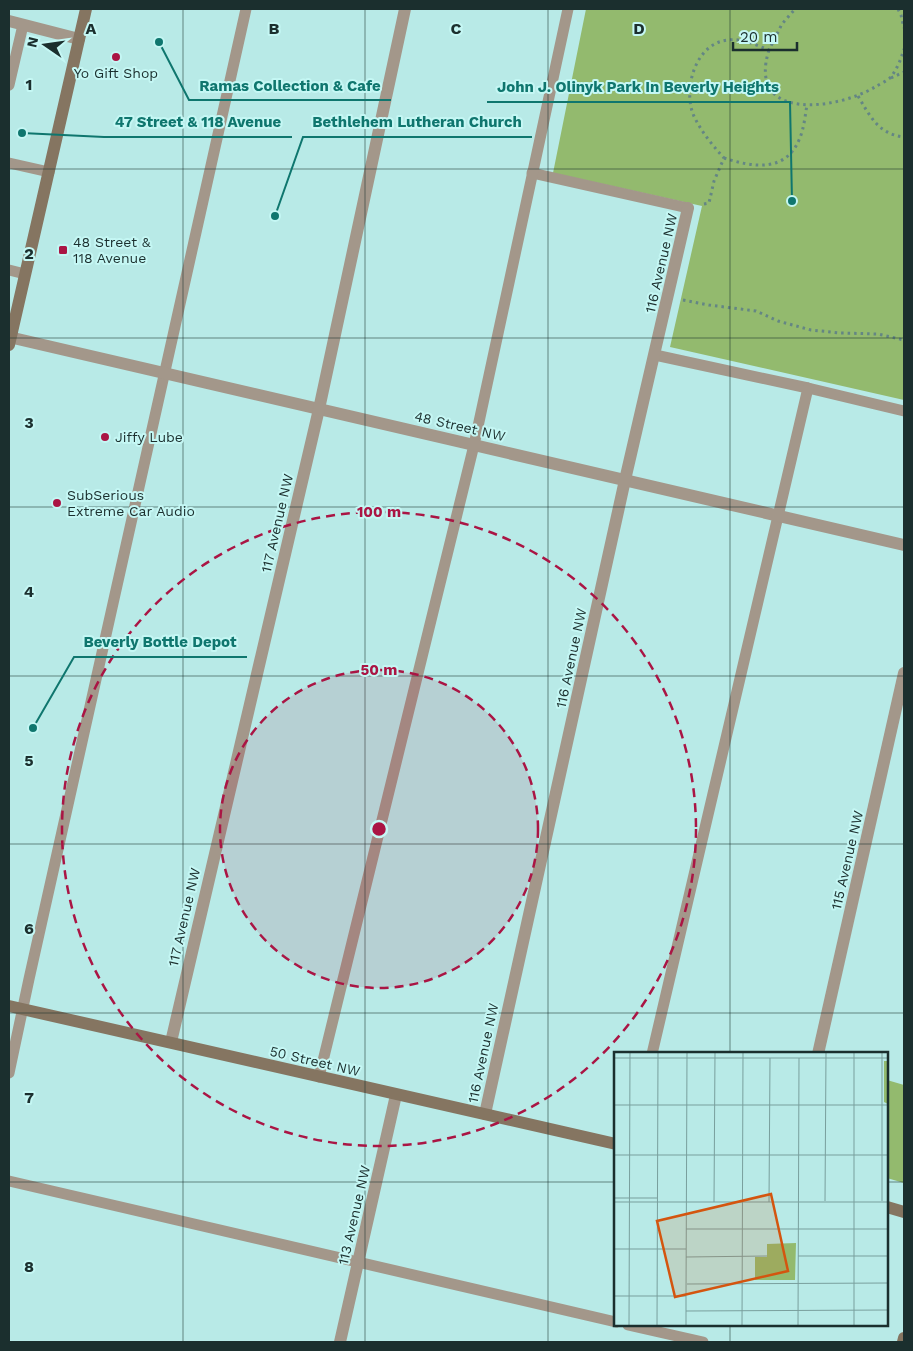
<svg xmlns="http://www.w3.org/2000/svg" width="913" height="1351" viewBox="0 0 913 1351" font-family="'Work Sans',sans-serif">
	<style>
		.green { fill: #93ba6e }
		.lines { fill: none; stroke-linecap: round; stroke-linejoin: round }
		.path { stroke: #648684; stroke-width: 3; stroke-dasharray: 2.5 4; stroke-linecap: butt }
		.lane { stroke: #a3978a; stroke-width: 11 }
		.street { stroke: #a3978a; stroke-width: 12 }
		.secondary { stroke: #857561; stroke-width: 12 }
		.grid { fill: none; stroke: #1b2f2e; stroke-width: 1; stroke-opacity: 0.55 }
		.ring { fill: none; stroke: #aa1544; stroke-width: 2.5; stroke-dasharray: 9 6 }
		.poi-dot { fill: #aa1544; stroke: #c5f7f4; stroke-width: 2 }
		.labels { text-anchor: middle; stroke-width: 4; stroke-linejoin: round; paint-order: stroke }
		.poi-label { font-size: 14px; fill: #1b2f2e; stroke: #c5f7f4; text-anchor: start }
		.street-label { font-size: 14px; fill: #1b2f2e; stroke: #c5f7f4 }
		.inset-road { fill: none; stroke: #799f9d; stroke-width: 1 }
		.view { fill: #d4550f; fill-opacity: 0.15; stroke: #d4550f; stroke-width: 2.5 }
		.inset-edge { fill: none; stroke: #1b2f2e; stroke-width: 2.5 }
		.grid-label { font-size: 16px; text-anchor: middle; font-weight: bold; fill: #1b2f2e; stroke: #c5f7f4; stroke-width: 4; stroke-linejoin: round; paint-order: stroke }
		.centre { fill: #aa1544; stroke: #c5f7f4; stroke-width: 2.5 }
		.ring-label { font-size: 15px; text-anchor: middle; font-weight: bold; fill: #aa1544; stroke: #c5f7f4; stroke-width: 4; stroke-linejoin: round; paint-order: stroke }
		.leader { fill: none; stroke: #0f766e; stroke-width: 2 }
		.callout-dot { fill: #0f766e; stroke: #c5f7f4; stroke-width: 2 }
		.callout-label { font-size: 15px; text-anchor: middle; font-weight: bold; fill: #0f766e; stroke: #c5f7f4; stroke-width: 4; stroke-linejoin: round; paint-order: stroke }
	</style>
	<rect width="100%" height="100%" fill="#b8eae7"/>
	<!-- green -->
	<g class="green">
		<polygon points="586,9 904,9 904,400 670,347 702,206 553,173"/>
		<polygon points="887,1080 904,1085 904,1183 887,1178"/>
	</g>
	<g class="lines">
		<!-- path -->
		<g class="path">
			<polyline points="898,9 901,15 904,28"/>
			<path d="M769 50C746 122 837 110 875 87 880 84 887 81 891 77 897 69 901 59 904 49"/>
			<polyline points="891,78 904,72"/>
			<path d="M858 96C870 116 878 134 904 137"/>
			<path d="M724 158C752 167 785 173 799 140 804 129 805 116 807 105"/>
			<path d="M704 204 709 203 714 181 724 158C712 145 700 130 693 114 683 87 696 43 728 40 742 38 756 45 769 50L782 24 795 9"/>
			<polyline points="683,300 709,305 756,311 778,321 811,330 840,333 878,334 904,340"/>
		</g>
		<!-- lane -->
		<g class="lane">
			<polyline points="9,85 23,25"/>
			<polyline points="9,163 49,172"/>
			<polyline points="532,173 688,208"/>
			<polyline points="9,270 25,274"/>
			<polyline points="655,355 808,388 904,411"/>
			<polyline points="652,1054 808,388"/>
			<polyline points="9,1073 29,979 246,9"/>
			<polyline points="319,1077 474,445 568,9"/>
			<polyline points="9,1181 616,1322"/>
			<polyline points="628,1325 703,1342"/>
		</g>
		<!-- street -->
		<g class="street">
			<polyline points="9,21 79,39"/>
			<polyline points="9,337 904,545"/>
			<polyline points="171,1042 319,409 405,9"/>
			<polyline points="818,1054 904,673"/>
			<polyline points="485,1114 625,480 688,208"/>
			<polyline points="340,1342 396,1095"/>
		</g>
		<!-- secondary -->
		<g class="secondary">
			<polyline points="9,345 86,9"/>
			<polyline points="9,1006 616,1144"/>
			<polyline points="887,1207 904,1212"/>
			<polyline points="903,1342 904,1338"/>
		</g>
	</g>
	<!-- grid -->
	<path class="grid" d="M183 9V1342M365 9V1342M548 9V1342M730 9V1054M9 169H904M9 338H904M9 507H904M9 676H904M9 844H904M9 1013H904M9 1182H616M887 1182H904M730 1325V1342"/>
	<!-- distance rings -->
	<circle cx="379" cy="829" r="159" fill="#aa1544" fill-opacity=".12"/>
	<g class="ring">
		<circle cx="379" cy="829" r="159"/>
		<circle cx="379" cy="829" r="317"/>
	</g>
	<!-- markers -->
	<g class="poi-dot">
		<circle cx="116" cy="57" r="5"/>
		<rect x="58" y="245" width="10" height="10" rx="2.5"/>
		<circle cx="105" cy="437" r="5"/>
		<circle cx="57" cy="503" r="5"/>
	</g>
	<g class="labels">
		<!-- poi labels -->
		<g class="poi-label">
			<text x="116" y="78" text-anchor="middle">Yo Gift Shop</text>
			<text x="73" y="247">48 Street &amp;<tspan x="73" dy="16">118 Avenue</tspan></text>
			<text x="115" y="442">Jiffy Lube</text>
			<text x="67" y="500">SubSerious<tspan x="67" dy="16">Extreme Car Audio</tspan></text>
		</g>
		<!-- street labels -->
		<g class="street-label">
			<text transform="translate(661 263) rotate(-77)" y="5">116 Avenue NW</text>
			<text transform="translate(460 426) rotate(13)" y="5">48 Street NW</text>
			<text transform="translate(277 523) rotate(-77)" y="5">117 Avenue NW</text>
			<text transform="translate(571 658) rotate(-78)" y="5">116 Avenue NW</text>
			<text transform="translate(847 860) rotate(-77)" y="5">115 Avenue NW</text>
			<text transform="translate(184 917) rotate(-77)" y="5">117 Avenue NW</text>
			<text transform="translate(483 1053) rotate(-78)" y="5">116 Avenue NW</text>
			<text transform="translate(315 1061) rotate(13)" y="5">50 Street NW</text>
			<text transform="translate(354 1215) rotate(-77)" y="5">113 Avenue NW</text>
		</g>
	</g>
	<!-- overview -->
	<g transform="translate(614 1052)">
		<rect width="274" height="274" fill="#b8eae7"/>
		<path d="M270 9H274V52L270 50ZM182 191 181 228H141V205H153V192Z" fill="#93ba6e"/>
		<path class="inset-road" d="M0 6H274M0 53H274M0 103H274M0 146H43M211 149 212 0M268 149V0M0 150H274M100 150 101 0M155 150 156 6M72 177H274M0 197H72M184 204H274M72 205 153 204M73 232 274 231M0 244H72L73 0M72 244V274M72 259 274 258M15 274 16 0M43 274 44 0M128 274 129 0M184 274 185 6M240 274V0"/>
		<path class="view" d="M157 142 174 219 61 245 43 169Z"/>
		<rect width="274" height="274" class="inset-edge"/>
	</g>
	<g class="grid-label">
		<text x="91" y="34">A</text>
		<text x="274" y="34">B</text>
		<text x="456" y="34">C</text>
		<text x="639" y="34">D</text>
		<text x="29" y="90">1</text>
		<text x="29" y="259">2</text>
		<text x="29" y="428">3</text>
		<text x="29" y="597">4</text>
		<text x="29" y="766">5</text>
		<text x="29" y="934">6</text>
		<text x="29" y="1103">7</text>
		<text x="29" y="1272">8</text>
	</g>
	<circle cx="379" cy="829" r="8" class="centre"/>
	<g class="ring-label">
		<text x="379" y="517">100 m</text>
		<text x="379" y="675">50 m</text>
	</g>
	<!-- callouts -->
	<path class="leader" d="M159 42L189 100H391M792 201L790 102H487M275 216L303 137H532M22 133L104 137H292M33 728L74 657H247"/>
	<g class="callout-dot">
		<circle cx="159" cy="42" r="5"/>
		<circle cx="792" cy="201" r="5"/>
		<circle cx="275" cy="216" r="5"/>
		<circle cx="22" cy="133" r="5"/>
		<circle cx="33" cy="728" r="5"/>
	</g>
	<g class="callout-label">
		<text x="290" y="91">Ramas Collection &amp; Cafe</text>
		<text x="638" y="92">John J. Olinyk Park In Beverly Heights</text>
		<text x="417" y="127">Bethlehem Lutheran Church</text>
		<text x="198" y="127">47 Street &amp; 118 Avenue</text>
		<text x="160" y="647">Beverly Bottle Depot</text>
	</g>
	<!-- border -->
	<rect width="913" height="1351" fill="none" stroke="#1b2f2e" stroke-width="20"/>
	<!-- north arrow -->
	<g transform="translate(45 45) rotate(283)" stroke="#c5f7f4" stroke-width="4" paint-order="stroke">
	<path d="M0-4L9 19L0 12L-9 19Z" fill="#1b2f2e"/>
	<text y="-8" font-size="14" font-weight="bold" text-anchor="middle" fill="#1b2f2e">N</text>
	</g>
	<!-- scale -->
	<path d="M733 42v8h64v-8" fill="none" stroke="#1b2f2e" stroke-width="2.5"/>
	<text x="740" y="42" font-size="15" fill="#1b2f2e" stroke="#c5f7f4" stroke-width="4" paint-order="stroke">20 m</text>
</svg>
